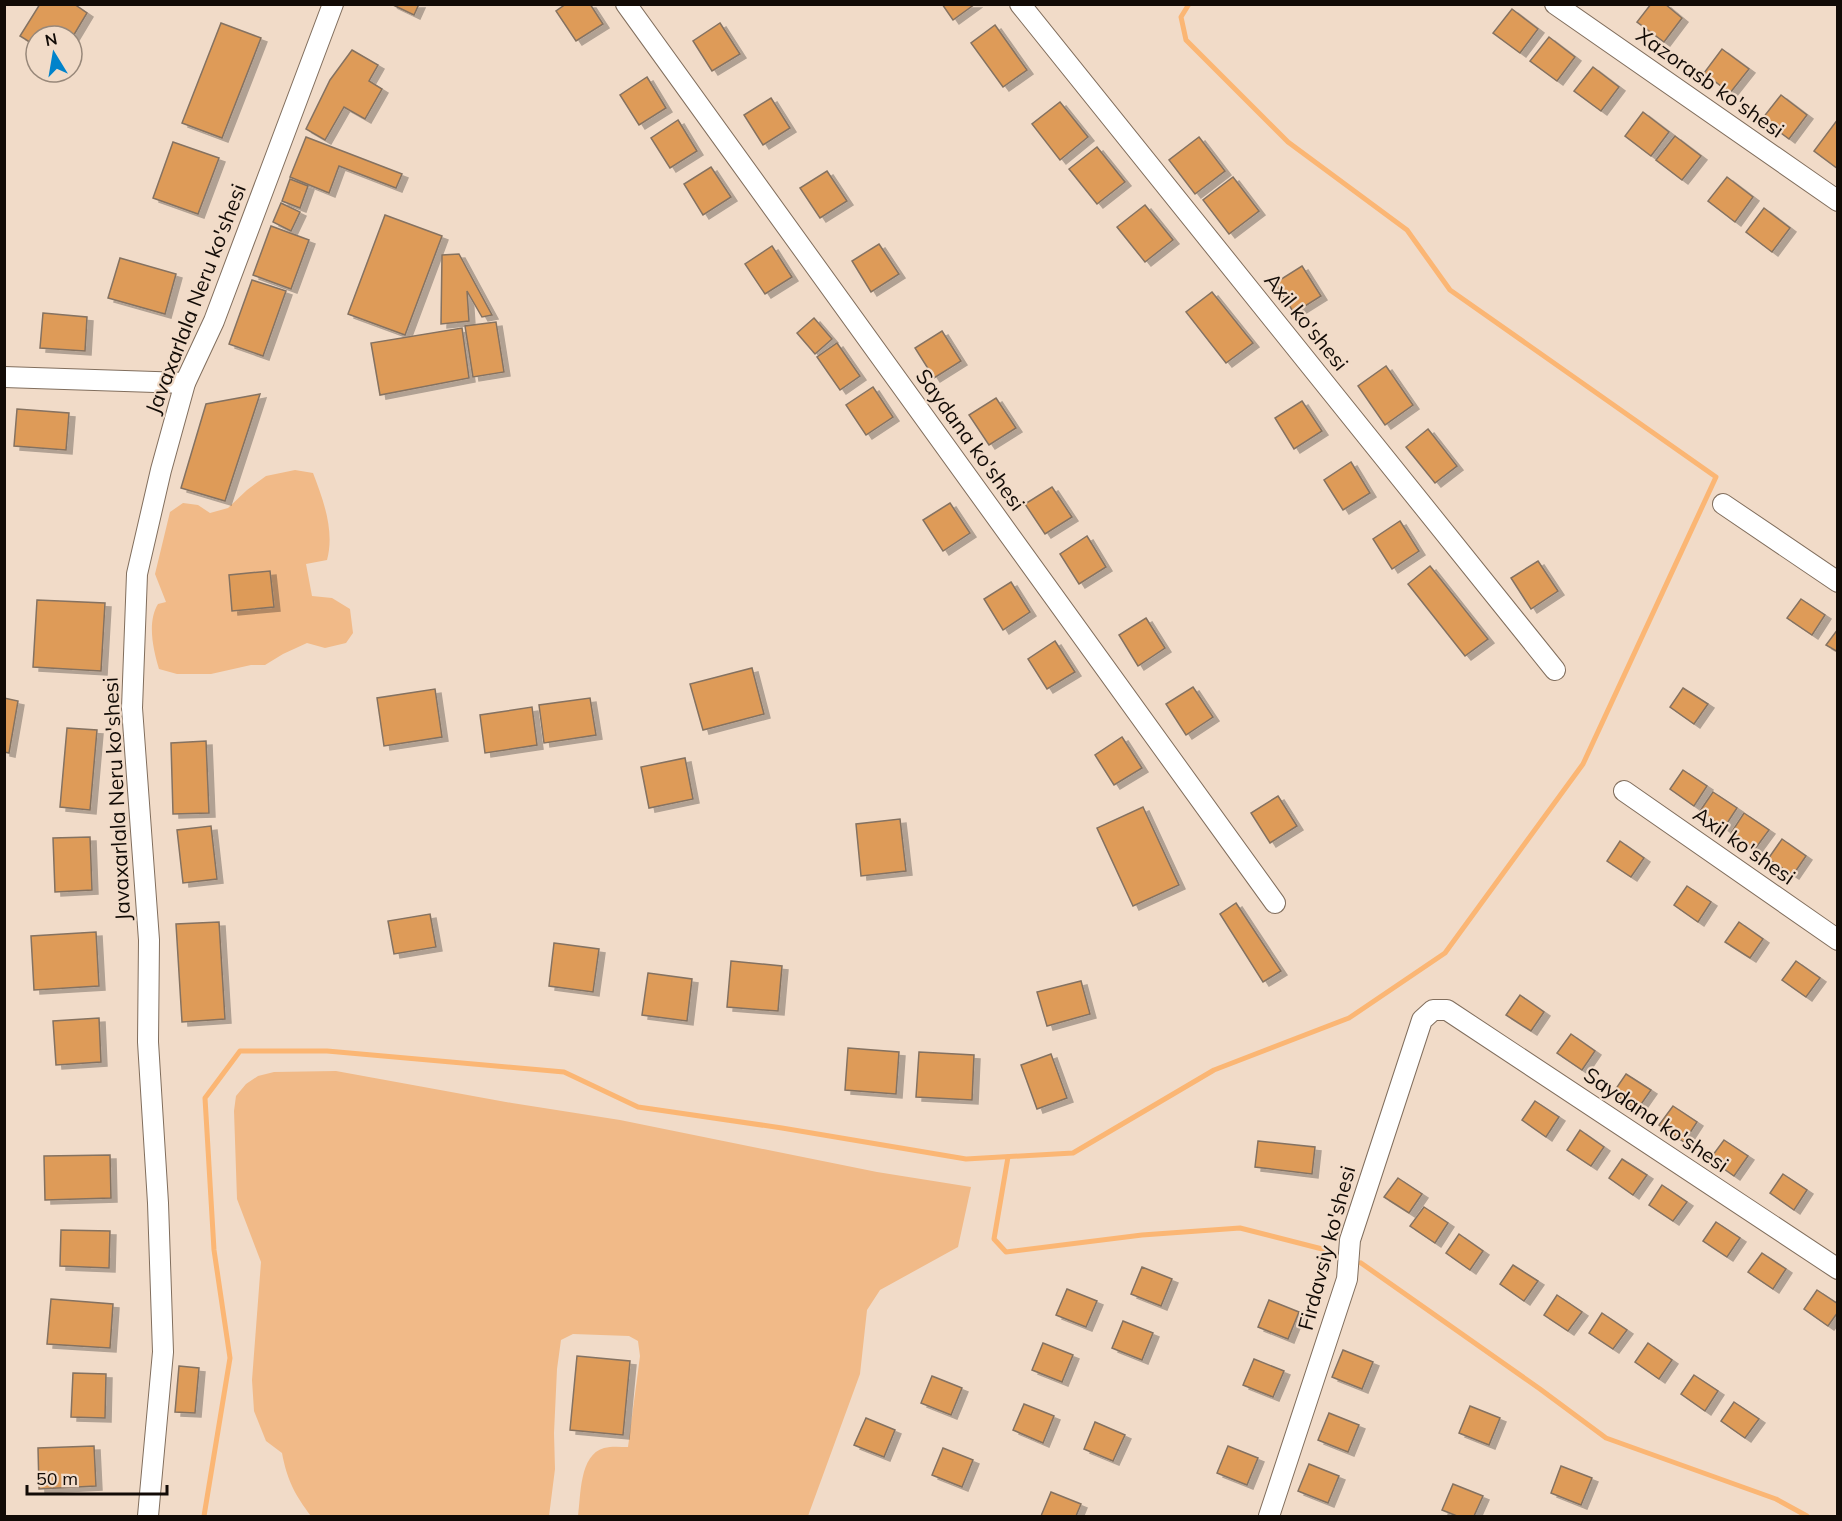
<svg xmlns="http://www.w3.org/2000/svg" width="1842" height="1521" viewBox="0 0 1842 1521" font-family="Mulish,sans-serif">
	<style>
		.green { fill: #f1ba88 }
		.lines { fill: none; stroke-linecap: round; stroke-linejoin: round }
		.stream { stroke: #fbb674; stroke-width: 5 }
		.building { fill: #de9b59; stroke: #857261; stroke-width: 1.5; filter: url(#shadow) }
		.minor-casing { stroke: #816e5d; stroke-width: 22 }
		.minor { stroke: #fff; stroke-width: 20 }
		.labels { text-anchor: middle; stroke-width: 4.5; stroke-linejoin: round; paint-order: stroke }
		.street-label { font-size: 21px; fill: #120b06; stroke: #f1dbc8 }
	</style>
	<defs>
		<filter id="shadow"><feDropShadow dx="6" dy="4" stdDeviation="0" flood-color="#0004"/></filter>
	</defs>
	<rect width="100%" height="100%" fill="#f1dbc8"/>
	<!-- green -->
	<g class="green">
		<path d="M295 470 313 473C323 499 335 531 327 560L306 564 312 596 332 598 350 609 353 633 346 643 325 648 307 643 283 654 265 665H251L211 674H177L159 669C153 649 147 622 158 604L166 602 155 574 170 512 183 503 198 505 210 513 228 508 247 490 266 476Z"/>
		<path d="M336 1071 512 1103 620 1120 877 1172 971 1187 958 1247 880 1290 867 1310 860 1374 808 1516H578C581 1496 579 1455 604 1448 612 1446 620 1447 628 1447L640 1356 638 1341 629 1336 573 1334 561 1340 557 1369 554 1433 555 1469 549 1516H311C295 1495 287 1480 282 1453L266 1441 254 1411 252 1380 261 1262 237 1199 234 1111 236 1096 246 1084 258 1076 274 1072Z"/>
	</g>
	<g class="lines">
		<!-- stream -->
		<g class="stream">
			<polyline points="1008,1157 994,1239 1006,1252 1142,1235 1240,1228 1330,1251"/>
			<polyline points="1361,1263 1540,1389 1606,1438 1776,1499 1807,1516"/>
			<polyline points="204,1516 230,1358 214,1250 205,1098 240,1051 327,1051 564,1072 638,1107 782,1128 966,1159 1073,1153 1214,1070 1349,1018 1445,953 1583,764 1716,477 1450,290 1407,230 1288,142 1186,40 1181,17 1189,4"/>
		</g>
	</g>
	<!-- building -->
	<g class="building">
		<polygon points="40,4 74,4 87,13 72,38 72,36 36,36 36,46 20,36"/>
		<polygon points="391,4 419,4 414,15"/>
		<polygon points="566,4 590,4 603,24 576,41 556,11"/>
		<polygon points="942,4 975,4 953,20"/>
		<polygon points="1651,4 1665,4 1682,18 1664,42 1637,22"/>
		<polygon points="1512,9 1538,29 1520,53 1493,33"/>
		<polygon points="221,23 261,38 222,138 182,123"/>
		<polygon points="720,23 740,54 712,71 693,41"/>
		<polygon points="995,25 1027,70 1003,87 971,43"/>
		<polygon points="1549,37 1575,57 1557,81 1530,61"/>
		<polygon points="1722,49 1749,69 1730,93 1704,73"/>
		<polygon points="352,50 378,65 369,81 382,89 365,119 344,107 325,140 306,129 330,80"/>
		<polygon points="1593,67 1619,87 1601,111 1574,91"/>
		<polygon points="647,77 666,108 639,125 620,95"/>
		<polygon points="1781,95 1807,115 1789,139 1762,119"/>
		<polygon points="771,98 790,128 763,145 744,115"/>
		<polygon points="1060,102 1088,137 1060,160 1032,124"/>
		<polygon points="1643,112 1669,132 1651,156 1625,136"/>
		<polygon points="1838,119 1838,169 1814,151"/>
		<polygon points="678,120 697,151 670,168 651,138"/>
		<polygon points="1675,136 1701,156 1682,180 1656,160"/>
		<polygon points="306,137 402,174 396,188 339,166 329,193 290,177"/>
		<polygon points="1199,137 1225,171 1195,194 1169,160"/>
		<polygon points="173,142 219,158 198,214 153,198"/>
		<polygon points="1097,147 1125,182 1097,204 1069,169"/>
		<polygon points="711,167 731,197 703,215 684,184"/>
		<polygon points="827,171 847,201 820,218 800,188"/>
		<polygon points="1233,177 1259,211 1229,234 1203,200"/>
		<polygon points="1727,177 1753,197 1735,222 1708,201"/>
		<polygon points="290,179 308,186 300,208 282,201"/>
		<polygon points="281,203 300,212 291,231 273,222"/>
		<polygon points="1145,205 1173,240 1145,262 1117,227"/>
		<polygon points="1764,208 1790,228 1772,252 1746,232"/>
		<polygon points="385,215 442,236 405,335 348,314"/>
		<polygon points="271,226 309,240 291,289 253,275"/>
		<polygon points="879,244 899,274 871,292 852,261"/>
		<polygon points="772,246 792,277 765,294 745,264"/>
		<polygon points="459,254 492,315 482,317 467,291 469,321 441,324 442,255"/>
		<polygon points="120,258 176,274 165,314 108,298"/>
		<polygon points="1302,266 1321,296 1294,313 1275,283"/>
		<polygon points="252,280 286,291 263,356 229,344"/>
		<polygon points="1212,292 1253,343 1226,363 1186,312"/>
		<polygon points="43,313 87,317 85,351 40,348"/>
		<polygon points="814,318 832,339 815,354 797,333"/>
		<polygon points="496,322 504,372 473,377 465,326"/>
		<polygon points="462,328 469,378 380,395 371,343"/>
		<polygon points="942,331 961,361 934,378 915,348"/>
		<polygon points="837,343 860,376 840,390 817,357"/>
		<polygon points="1386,366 1413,405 1385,425 1358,386"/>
		<polygon points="873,387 893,417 866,435 846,405"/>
		<polygon points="260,394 225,501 181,488 206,404"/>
		<polygon points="996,398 1016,428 989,445 969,415"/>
		<polygon points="1302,401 1322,431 1294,449 1275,418"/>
		<polygon points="17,409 69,413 66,450 14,446"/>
		<polygon points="1428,429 1457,466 1435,483 1406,447"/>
		<polygon points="1351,462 1370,493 1343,510 1324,480"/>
		<polygon points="1052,487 1072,517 1045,534 1025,504"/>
		<polygon points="950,503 970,533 943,551 923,520"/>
		<polygon points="1400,521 1419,551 1392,569 1373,539"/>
		<polygon points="1087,536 1106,567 1079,584 1060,554"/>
		<polygon points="1538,561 1558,591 1531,609 1511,578"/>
		<polygon points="1430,566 1488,639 1465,656 1408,584"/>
		<polygon points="270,571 274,607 232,611 229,575"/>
		<polygon points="1011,582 1030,612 1003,630 984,599"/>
		<polygon points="1801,599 1825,615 1812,635 1787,618"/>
		<polygon points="37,600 105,603 101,671 33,667"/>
		<polygon points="1146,618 1165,648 1138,666 1119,635"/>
		<polygon points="1838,629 1838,652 1826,645"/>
		<polygon points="1055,641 1075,672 1047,689 1028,659"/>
		<polygon points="752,668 764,714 703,730 690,684"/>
		<polygon points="1193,687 1213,717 1186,735 1166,704"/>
		<polygon points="1683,688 1708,704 1694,724 1670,707"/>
		<polygon points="435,689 442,737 384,746 377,698"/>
		<polygon points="4,698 18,701 9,753 4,752"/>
		<polygon points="590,698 596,735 544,743 539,705"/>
		<polygon points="532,707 537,745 485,753 480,715"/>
		<polygon points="67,728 97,730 90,810 60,807"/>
		<polygon points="1122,737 1142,768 1114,785 1095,755"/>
		<polygon points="206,741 209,813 173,814 171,743"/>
		<polygon points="685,758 693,799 649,808 641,767"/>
		<polygon points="1683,770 1707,786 1694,806 1670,789"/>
		<polygon points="1713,792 1737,808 1724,828 1700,811"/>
		<polygon points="1278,796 1297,826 1270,843 1251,813"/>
		<polygon points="1143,807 1179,885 1133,906 1097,828"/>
		<polygon points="1744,813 1769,830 1755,849 1731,833"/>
		<polygon points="900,819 906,871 861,876 856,824"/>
		<polygon points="211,826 217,879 183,883 177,830"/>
		<polygon points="90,837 92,890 55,892 53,838"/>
		<polygon points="1782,839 1806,856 1793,875 1768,859"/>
		<polygon points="1620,841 1644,858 1631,877 1607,861"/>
		<polygon points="1687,886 1711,902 1698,922 1674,905"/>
		<polygon points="1236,903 1281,971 1263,982 1220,914"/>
		<polygon points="430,914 436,947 394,954 388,921"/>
		<polygon points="219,922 225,1019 182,1022 176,924"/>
		<polygon points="1739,922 1763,939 1750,958 1725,942"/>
		<polygon points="96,932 99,986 34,990 31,936"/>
		<polygon points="554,943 599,949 593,992 549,986"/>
		<polygon points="731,961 782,966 778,1011 727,1007"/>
		<polygon points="1796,961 1820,978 1806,997 1782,980"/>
		<polygon points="648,973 692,979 687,1021 642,1015"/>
		<polygon points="1081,981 1090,1014 1047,1026 1037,992"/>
		<polygon points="1520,995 1544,1012 1531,1031 1506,1015"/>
		<polygon points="99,1018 101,1062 56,1065 53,1021"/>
		<polygon points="1571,1034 1595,1051 1582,1070 1557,1053"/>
		<polygon points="848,1048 899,1052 896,1094 845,1090"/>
		<polygon points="919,1052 974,1055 972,1100 916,1097"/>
		<polygon points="1051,1054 1067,1098 1037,1109 1021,1065"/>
		<polygon points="1626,1074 1651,1090 1637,1110 1613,1093"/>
		<polygon points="1535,1101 1559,1117 1546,1137 1522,1120"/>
		<polygon points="1673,1106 1697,1122 1684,1142 1659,1125"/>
		<polygon points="1580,1130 1604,1147 1591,1166 1567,1150"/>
		<polygon points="1724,1140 1748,1156 1734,1176 1710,1159"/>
		<polygon points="1258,1141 1315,1147 1312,1174 1255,1167"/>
		<polygon points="110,1155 111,1198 45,1200 44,1156"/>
		<polygon points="1622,1159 1647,1175 1633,1195 1609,1178"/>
		<polygon points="1783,1174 1807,1190 1794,1210 1770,1193"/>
		<polygon points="1398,1178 1422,1194 1409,1213 1384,1197"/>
		<polygon points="1662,1185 1687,1202 1673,1221 1649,1205"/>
		<polygon points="1424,1207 1448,1223 1435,1243 1410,1226"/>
		<polygon points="1716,1222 1740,1238 1727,1257 1703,1241"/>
		<polygon points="61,1230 110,1231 109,1268 60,1266"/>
		<polygon points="1459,1234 1483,1251 1470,1270 1446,1253"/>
		<polygon points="1762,1253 1786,1269 1773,1289 1748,1272"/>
		<polygon points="1513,1265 1538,1281 1524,1301 1500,1284"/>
		<polygon points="1142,1267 1172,1279 1161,1306 1131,1294"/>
		<polygon points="1067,1289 1097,1301 1086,1327 1056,1315"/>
		<polygon points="1817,1290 1838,1304 1838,1312 1828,1326 1804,1309"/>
		<polygon points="1557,1295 1582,1312 1568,1331 1544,1315"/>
		<polygon points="51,1299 113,1304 110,1348 47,1344"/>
		<polygon points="1269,1300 1299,1312 1288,1339 1258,1327"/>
		<polygon points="1602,1313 1627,1330 1613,1349 1589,1333"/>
		<polygon points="1123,1321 1153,1333 1142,1360 1112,1348"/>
		<polygon points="1043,1343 1073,1355 1062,1382 1032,1370"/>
		<polygon points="1648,1343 1672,1360 1659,1379 1635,1362"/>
		<polygon points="1343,1350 1373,1362 1362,1389 1332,1377"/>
		<polygon points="577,1356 630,1361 623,1435 570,1430"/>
		<polygon points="1254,1359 1284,1371 1273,1397 1243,1385"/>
		<polygon points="179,1366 199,1368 195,1413 175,1412"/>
		<polygon points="73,1373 106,1374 105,1418 71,1417"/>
		<polygon points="1694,1375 1718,1391 1705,1411 1681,1394"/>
		<polygon points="932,1376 962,1388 951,1415 921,1403"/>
		<polygon points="1734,1402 1759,1419 1745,1438 1721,1421"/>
		<polygon points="1024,1404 1054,1416 1043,1443 1013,1430"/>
		<polygon points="1470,1406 1500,1418 1489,1445 1459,1433"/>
		<polygon points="1329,1413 1359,1425 1348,1452 1318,1440"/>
		<polygon points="866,1418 895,1430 884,1457 854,1445"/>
		<polygon points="1095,1422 1125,1435 1113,1461 1084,1449"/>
		<polygon points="94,1446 96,1486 39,1489 38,1448"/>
		<polygon points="1228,1446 1258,1458 1247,1485 1217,1473"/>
		<polygon points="943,1448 973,1460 962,1487 932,1475"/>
		<polygon points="1309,1464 1339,1476 1328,1503 1298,1491"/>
		<polygon points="1561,1466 1592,1478 1581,1505 1551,1493"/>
		<polygon points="1453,1484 1483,1496 1474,1516 1457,1516 1442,1510"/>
		<polygon points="1051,1492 1081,1504 1076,1516 1041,1516"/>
	</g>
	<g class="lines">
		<defs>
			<g id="minor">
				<polyline points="626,4 1275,903"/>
				<polyline points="1020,4 1555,670"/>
				<polyline points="1555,4 1838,201"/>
				<polyline points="4,377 185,383"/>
				<polyline points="1723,504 1838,582"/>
				<polyline points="1624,791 1838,940"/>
				<polyline points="148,1516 163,1352 158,1203 148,1042 149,940 132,708 137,574 161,470 185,383 214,321 333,4"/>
				<polyline points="1269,1516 1347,1279 1350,1240 1422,1020 1433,1010 1447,1010 1838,1269"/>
			</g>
		</defs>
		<!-- minor casing -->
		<use href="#minor" class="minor-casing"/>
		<!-- minor -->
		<use href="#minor" class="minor"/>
	</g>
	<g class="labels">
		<!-- street labels -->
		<g class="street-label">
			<text transform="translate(1710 83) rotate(35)" y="7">Xazorasb ko'shesi</text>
			<text transform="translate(196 299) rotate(-69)" y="7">Javaxarlala Neru ko'shesi</text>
			<text transform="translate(1306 322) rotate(51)" y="7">Axil ko'shesi</text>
			<text transform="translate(970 440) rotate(54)" y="7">Saydana ko'shesi</text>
			<text transform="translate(117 799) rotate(-93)" y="7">Javaxarlala Neru ko'shesi</text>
			<text transform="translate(1744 846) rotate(35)" y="7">Axil ko'shesi</text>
			<text transform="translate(1656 1120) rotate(34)" y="7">Saydana ko'shesi</text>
			<text transform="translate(1327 1248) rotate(-75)" y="7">Firdavsiy ko'shesi</text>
		</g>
	</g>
	<!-- border -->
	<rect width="1842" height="1521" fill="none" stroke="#120b06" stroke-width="12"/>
	<!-- north arrow -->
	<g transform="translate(54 54) rotate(349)"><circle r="28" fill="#f1dbc8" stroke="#98887a" stroke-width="1.5"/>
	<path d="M0-4.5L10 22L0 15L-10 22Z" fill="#0083cb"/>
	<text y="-9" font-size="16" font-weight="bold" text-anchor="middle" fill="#120b06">N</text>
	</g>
	<!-- scale -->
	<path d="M27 1485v9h140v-9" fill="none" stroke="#120b06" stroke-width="3"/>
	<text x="36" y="1485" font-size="18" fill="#120b06" stroke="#f1dbc8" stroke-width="4.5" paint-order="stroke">50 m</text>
</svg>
